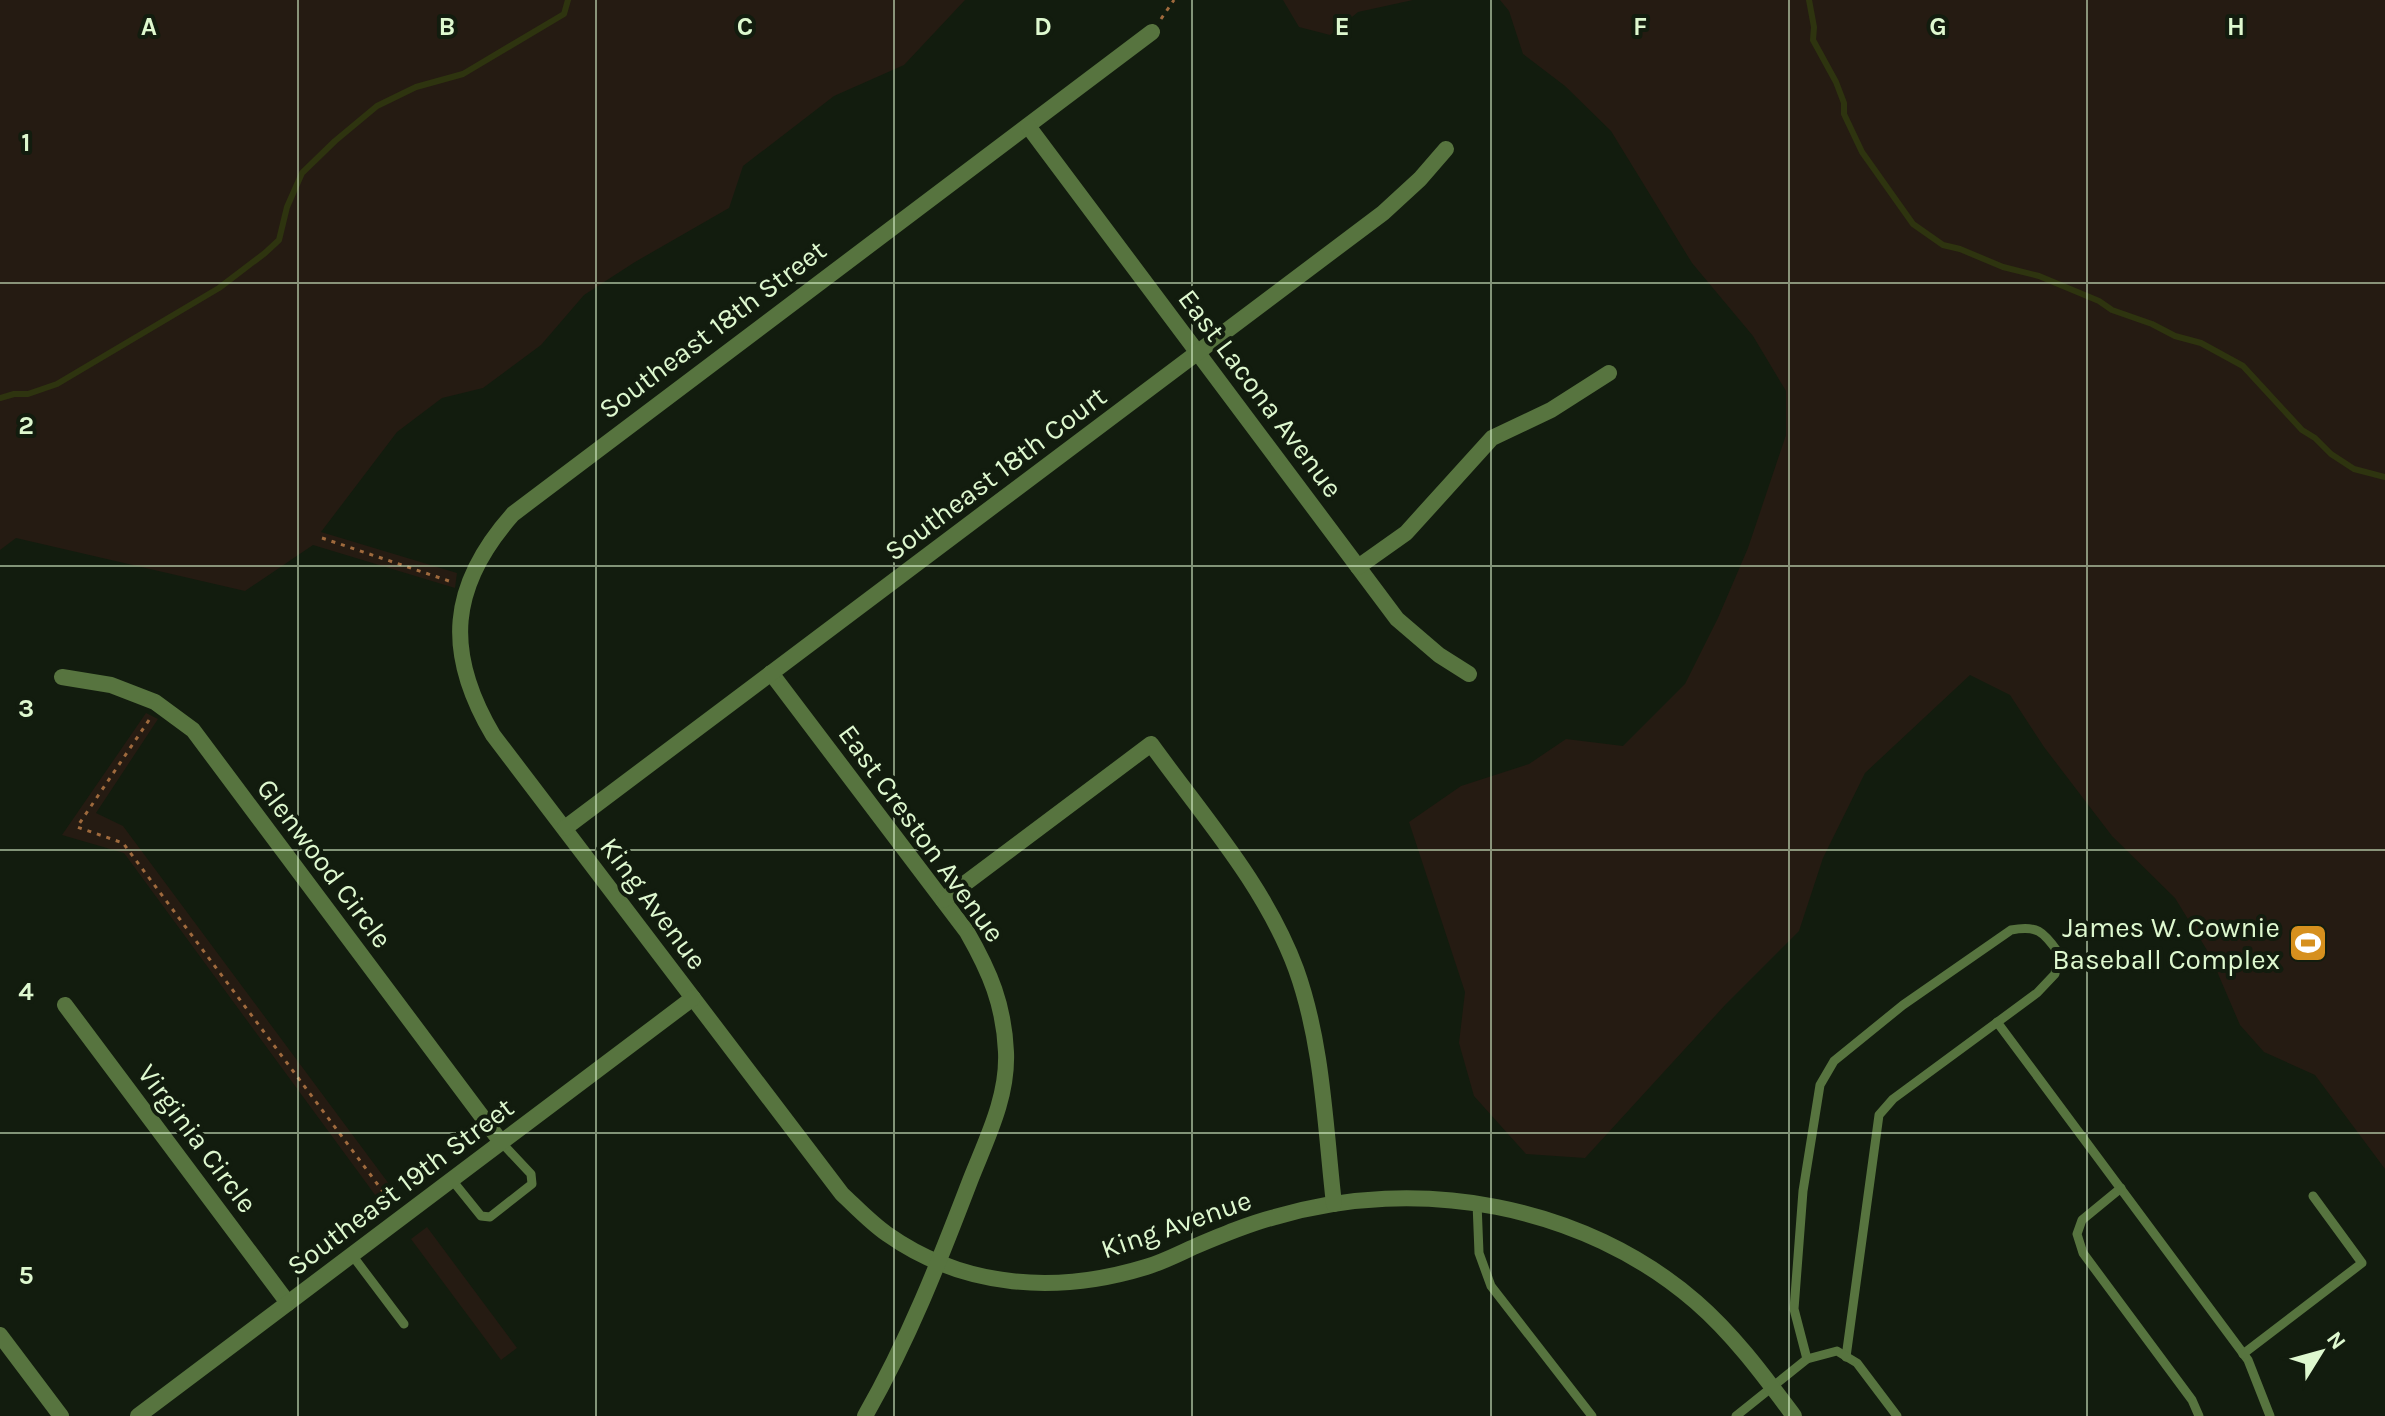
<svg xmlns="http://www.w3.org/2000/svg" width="2385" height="1416" viewBox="0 0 2385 1416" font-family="Karla,sans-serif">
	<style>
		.green { fill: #251b12 }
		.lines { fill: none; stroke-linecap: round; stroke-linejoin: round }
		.stream { stroke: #2e340f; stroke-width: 6 }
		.path { stroke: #9f6a3d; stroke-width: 3; stroke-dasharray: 4 6; stroke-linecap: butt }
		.service { stroke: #57743f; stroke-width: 9 }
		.minor { stroke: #57743f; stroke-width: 16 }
		.grid { fill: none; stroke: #def8cf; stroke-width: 2; stroke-opacity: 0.55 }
		.labels { text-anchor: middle; stroke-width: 8; stroke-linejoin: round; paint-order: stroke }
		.street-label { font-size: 28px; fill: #def8cf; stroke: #121c0e }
		.poi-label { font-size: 28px; fill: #def8cf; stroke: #121c0e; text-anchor: end }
		.grid-label { font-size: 26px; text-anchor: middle; font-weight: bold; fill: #def8cf; stroke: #121c0e; stroke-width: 8; stroke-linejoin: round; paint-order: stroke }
	</style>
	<rect width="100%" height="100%" fill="#121c0e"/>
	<!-- green -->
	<g class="green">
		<polygon points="0,0 965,0 904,65 834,96 743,166 729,208 635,262 584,295 541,345 483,388 442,398 397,432 321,532 457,573 455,588 313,545 245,591 16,538 0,550"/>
		<polygon points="1283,0 1413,0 1358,12 1330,35 1299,27"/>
		<polygon points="1500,0 2385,0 2385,1169 2315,1075 2264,1052 2240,1025 2210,955 2175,898 2112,836 2044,747 2010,695 1970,675 1865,773 1823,858 1799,931 1726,1004 1585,1158 1526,1154 1474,1096 1459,1043 1465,992 1409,822 1461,786 1529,764 1566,739 1623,746 1685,684 1718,618 1748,548 1786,435 1786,391 1753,336 1692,263 1611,131 1565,86 1523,54 1509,11"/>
		<polygon points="146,713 158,719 96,813 123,826 395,1192 381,1203 124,853 62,835"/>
		<polygon points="427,1227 517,1348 501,1360 411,1239"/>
	</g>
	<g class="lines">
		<!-- stream -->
		<g class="stream">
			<polyline points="1809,0 1814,27 1813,40 1836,82 1844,103 1844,114 1862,152 1913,224 1943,245 1960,249 2003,267 2039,276 2099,301 2112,310 2152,324 2175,336 2201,343 2243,366 2302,430 2315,438 2331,454 2354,469 2385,477"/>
			<polyline points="0,398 14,394 28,394 57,384 219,288 265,253 279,240 287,207 302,173 335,141 377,106 416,87 463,74 564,14 568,0"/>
		</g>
		<!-- path -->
		<g class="path">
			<polyline points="1161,19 1174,0"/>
			<polyline points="322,538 452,582"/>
			<polyline points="149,720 77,827 123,843 393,1205"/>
		</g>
		<!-- service -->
		<g class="service">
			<polyline points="1997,1022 2248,1360 2270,1416"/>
			<polyline points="452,1180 481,1216 490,1217 532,1184 531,1174 501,1142"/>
			<polyline points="2121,1188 2082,1220 2077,1234 2083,1253 2192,1400 2199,1416"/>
			<polyline points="1477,1203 1479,1253 1491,1286 1592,1416"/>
			<polyline points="352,1255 404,1324"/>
			<polyline points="2243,1354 2362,1263 2313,1196"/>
			<path d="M1807 1359 1794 1309 1803 1191 1820 1085 1834 1061 1903 1005 2011 930C2037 925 2043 931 2058 952L2055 974 2037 993 1893 1099 1879 1115 1846 1357"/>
			<polyline points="1736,1416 1807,1359 1837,1351 1857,1363 1897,1416"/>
		</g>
		<!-- minor -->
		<g class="minor">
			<path d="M1152 32 513 514C449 586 444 652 493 735L842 1194C857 1208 871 1223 887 1234 965 1289 1058 1294 1146 1267 1163 1262 1180 1253 1196 1246 1222 1235 1248 1224 1275 1217 1418 1175 1583 1204 1696 1302 1734 1335 1764 1376 1794 1416"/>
			<polyline points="1028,126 1397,619 1439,655 1469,674"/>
			<polyline points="1358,567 1406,533 1492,438 1551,410 1609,373"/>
			<path d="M771 673 967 932C990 972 1004 1005 1006 1052 1008 1098 986 1140 970 1181 939 1262 908 1341 865 1416"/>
			<polyline points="62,677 111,685 155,702 193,730 501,1142"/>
			<polyline points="565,828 1383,213 1420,179 1446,149"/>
			<path d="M943 900 1151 744C1202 815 1265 885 1296 969 1323 1044 1325 1126 1334 1204"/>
			<polyline points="65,1005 288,1303"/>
			<polyline points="0,1335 61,1416"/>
			<polyline points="138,1416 693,998"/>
		</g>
	</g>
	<!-- grid -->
	<path class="grid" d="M298 0V1416M596 0V1416M894 0V1416M1192 0V1416M1491 0V1416M1789 0V1416M2087 0V1416M0 283H2385M0 566H2385M0 850H2385M0 1133H2385"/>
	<!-- icons -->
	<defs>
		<symbol id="stadium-square" viewBox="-11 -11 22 22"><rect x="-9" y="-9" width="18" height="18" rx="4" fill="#d6901e" stroke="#121c0e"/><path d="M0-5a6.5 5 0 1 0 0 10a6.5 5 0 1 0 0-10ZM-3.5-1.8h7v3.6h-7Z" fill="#fff"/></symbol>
	</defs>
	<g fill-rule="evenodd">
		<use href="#stadium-square" x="2286" y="921" width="44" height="44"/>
	</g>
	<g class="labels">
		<!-- street labels -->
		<g class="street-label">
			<text transform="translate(712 329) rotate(-37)" y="10">Southeast 18th Street</text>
			<text transform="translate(1261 393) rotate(53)" y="10">East Lacona Avenue</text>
			<text transform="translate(995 473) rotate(-37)" y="10">Southeast 18th Court</text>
			<text transform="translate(922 833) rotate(54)" y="10">East Creston Avenue</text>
			<text transform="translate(325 863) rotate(53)" y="10">Glenwood Circle</text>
			<text transform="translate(654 903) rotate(53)" y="10">King Avenue</text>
			<text transform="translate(198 1138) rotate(53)" y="10">Virginia Circle</text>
			<text transform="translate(400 1186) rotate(-37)" y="10">Southeast 19th Street</text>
			<text transform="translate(1176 1224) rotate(-19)" y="10">King Avenue</text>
		</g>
		<!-- poi labels -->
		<g class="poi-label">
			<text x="2280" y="937">James W. Cownie<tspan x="2280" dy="32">Baseball Complex</tspan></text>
		</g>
	</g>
	<g class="grid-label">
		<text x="149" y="35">A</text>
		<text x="447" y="35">B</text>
		<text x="745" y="35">C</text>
		<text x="1043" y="35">D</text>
		<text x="1342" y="35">E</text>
		<text x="1640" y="35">F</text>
		<text x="1938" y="35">G</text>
		<text x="2236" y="35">H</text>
		<text x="26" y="151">1</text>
		<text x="26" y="434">2</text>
		<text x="26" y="717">3</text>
		<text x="26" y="1000">4</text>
		<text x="26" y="1284">5</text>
	</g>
	<!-- north arrow -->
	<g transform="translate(2321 1352) rotate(53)" stroke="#121c0e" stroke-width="6" paint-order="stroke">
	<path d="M0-6L14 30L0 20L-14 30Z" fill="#def8cf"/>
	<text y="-12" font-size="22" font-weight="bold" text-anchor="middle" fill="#def8cf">N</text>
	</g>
</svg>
